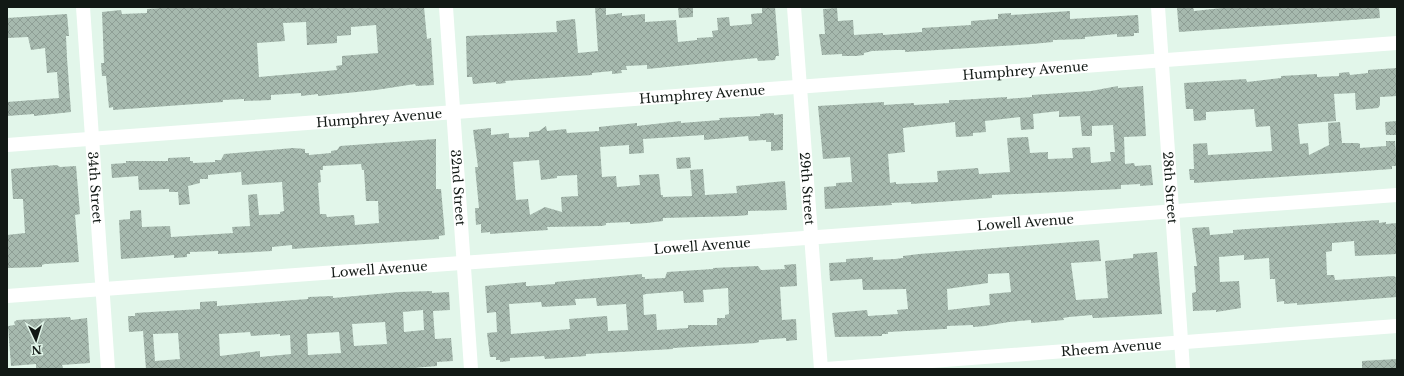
<svg xmlns="http://www.w3.org/2000/svg" width="1404" height="376" viewBox="0 0 1404 376" font-family="'Libre Baskerville',serif">
	<style>
		.building { fill: url(#building-cross-hatch); fill-rule: evenodd }
		.lines { fill: none; stroke-linecap: round; stroke-linejoin: round }
		.minor { stroke: #fff; stroke-width: 14 }
		.labels { text-anchor: middle; stroke-width: 4; stroke-linejoin: round; paint-order: stroke }
		.street-label { font-size: 13px; fill: #121915; stroke: #e2f6ea }
	</style>
	<defs>
		<pattern id="building-cross-hatch" width="8" height="8" patternUnits="userSpaceOnUse"><rect width="8" height="8" fill="#a6b9ae"/><path d="M0 0l8 8M0 8l8-8" fill="none" stroke="#8e9e95"/></pattern>
	</defs>
	<rect width="100%" height="100%" fill="#e2f6ea"/>
	<!-- building -->
	<g class="building">
		<path d="M175 7H424L427 39 431 38 434 85 416 86 415 84 376 90 318 96V94L301 96V93L271 95V100L244 101V99L223 100V102L113 110V107L109 108 106 76H102L101 63H104L102 12 121 10 122 14 147 13V9ZM306 22 307 45 337 43V36L351 35V27L376 25 378 53 342 56V65L336 66 337 70 259 77 257 43 285 41 283 23Z"/>
		<polygon points="595,7 606,7 606,15 622,13 622,16 645,14 645,22 676,20 678,42 697,40 697,38 713,37 712,31 718,30 717,18 729,17 730,26 752,24 751,14 762,13 762,7 775,7 779,56 776,56 775,60 758,61 757,58 647,69 647,65 626,66 627,70 621,70 622,73 612,74 612,71 592,73 592,75 505,81 506,83 496,84 496,82 473,84 472,77 467,77 466,36 557,32 556,21 575,19 578,53 598,51"/>
		<polygon points="678,7 693,7 693,17 679,18"/>
		<polygon points="1179,7 1193,7 1194,11 1231,7 1379,7 1380,18 1179,32 1177,8"/>
		<polygon points="837,8 838,21 853,20 854,35 883,33 883,35 922,32 922,28 971,25 971,21 996,19 998,19 998,14 1011,13 1011,15 1070,11 1070,19 1138,15 1139,33 1134,33 1134,36 1117,37 1117,34 1085,37 1085,39 1053,40 1053,42 1032,44 905,52 905,50 895,50 872,51 864,53 864,55 856,56 842,56 842,54 822,55 819,34 825,34 823,9"/>
		<polygon points="67,14 69,36 66,36 67,58 71,112 34,116 34,114 7,116 7,102 59,98 57,72 47,73 45,48 31,50 28,37 7,38 7,18"/>
		<polygon points="1397,68 1397,96 1380,97 1380,105 1378,108 1356,110 1355,93 1334,94 1336,121 1298,124 1300,144 1308,143 1309,155 1329,145 1328,123 1340,122 1342,143 1358,143 1360,144 1360,148 1386,146 1386,141 1395,141 1397,166 1392,166 1392,169 1194,183 1194,180 1190,180 1189,169 1194,169 1193,144 1207,143 1208,155 1272,151 1270,126 1256,127 1254,109 1206,112 1206,120 1194,121 1193,109 1186,109 1184,83 1246,79 1247,82 1281,78 1281,76 1317,74 1317,77 1339,76 1339,73 1349,72 1350,75 1368,73 1368,70"/>
		<path d="M1118 86V88L1143 86 1146 136 1124 137 1125 164 1134 163 1135 166 1151 165 1153 185 1140 186V184L1121 185V189L1014 194 992 195V198L980 199 911 204V202L891 203 892 205 825 209 824 187 836 186V183L852 182 850 157 823 159 818 106 884 102V105L914 103V105L949 103V100H959L1007 97V99L1032 97V95L1091 91ZM1059 111V117L1080 116 1082 136H1092V126L1113 125 1115 152H1110L1111 161 1091 163 1090 147 1072 148 1073 158 1048 159V152L1030 153 1028 137 1007 138 1010 172 979 174 978 168 937 171 938 182 896 184V182L890 183 888 154 905 152 903 128 955 122 956 137 973 136V133L986 132 985 121 1020 117 1021 130 1034 129 1033 114Z"/>
		<path d="M774 113V115L783 114V150L771 151V142H766V140L749 141 748 136 704 140V135L643 139 644 153 629 154V145L600 147 602 177 616 176 617 187 640 185 639 175 659 174 661 195H663V197L692 196 690 170 703 169 705 195 737 193 736 186 785 181 787 210 748 211V215L738 216 663 218V221L647 223 630 224V222L606 223V225L602 226 547 227 548 230 490 234V232L481 233V224L476 225 475 208H479L475 167H478L473 130 491 128V135L509 133V138L529 137V132L539 131 546 126 547 131 566 129 567 133 599 131V127L617 125 637 123V126L681 121V123L720 120 719 118 760 116V114ZM539 160 541 180 557 178V176L577 175 578 196 561 197 562 212 545 207 530 215 528 199 516 200 513 162Z"/>
		<polygon points="1397,121 1397,135 1386,135 1385,122"/>
		<path d="M436 139V189H441L445 235 439 236V239L292 249V245L272 247V251L218 254V251L190 252V254H187V257L174 258V255L121 259 119 220 130 219V211L141 210 142 227 170 226 171 237 233 233 232 227 250 226 248 195 257 194 259 215 280 214V212L284 211 282 182 242 185 241 172 208 175V179H200V183L188 186 190 204 179 205 178 192H169V189L139 190 138 176 112 178 111 164 126 163V161H168V158L190 157V161H193V163L215 162V160H221L224 154 293 148 305 149V153H309V155L331 153V151L337 150 340 146ZM361 164 362 170H364L366 201H378L379 223 355 225 354 215 327 217 326 214H320L318 183 321 182 320 170H323V166Z"/>
		<polygon points="690,157 691,168 677,169 676,158"/>
		<polygon points="57,165 60,167 76,166 80,214 75,215 79,262 45,264 42,265 42,267 7,268 7,235 25,233 23,199 13,199 11,169"/>
		<polygon points="1379,220 1379,223 1386,222 1386,224 1397,223 1397,254 1355,256 1354,241 1332,243 1332,251 1326,252 1327,275 1334,275 1335,280 1394,276 1397,278 1397,297 1297,305 1297,303 1284,304 1284,301 1277,302 1275,279 1270,279 1269,258 1244,260 1244,255 1219,257 1220,282 1239,281 1241,308 1216,312 1216,310 1193,311 1192,293 1196,292 1194,266 1197,266 1192,228 1209,227 1210,235 1233,233 1233,230"/>
		<path d="M1099 240 1101 261 1071 263 1076 300 1108 298 1105 261 1133 258V254L1157 252 1162 314 1096 318H1093L1092 315 1069 317 1063 318 1064 320 1043 322 1031 323V320L1009 322 985 326 973 327V325L947 326V329H944L888 332V334H882V336L835 337 832 313 867 310 868 316 898 314 897 310 908 309 906 289 863 290 862 279 830 281 829 263 846 262V259L861 258 873 257V260L895 259 903 258V256L919 254ZM1009 273 1011 292 989 294 990 305 948 310 947 289 988 283V274Z"/>
		<path d="M796 264 797 286 780 287 782 320 796 319 797 340 786 341V338L759 340V342L756 343 673 348V349L586 354V356L545 359 544 356 510 358V361L500 362V360H496V357H490L487 333 497 332 496 312 487 313 485 286 526 282V286H529L555 284V282L642 274V277H645V279L665 278 667 272 713 269V268L758 266 761 270 785 269 784 265ZM728 288 729 314 725 315V318H717V325H688V328L657 330 656 314 644 315 643 295 646 294 683 291 684 303 704 302 703 290ZM596 298 597 306 626 304 628 330 608 331 607 316 569 319 570 329 511 334 509 304 541 302 542 307 576 305 575 299Z"/>
		<path d="M432 291V293L449 292 450 310 433 311 435 339 451 338 453 361 437 362V366L402 369H146L143 331 129 332 128 316H135V313L200 309V302L217 301V306L308 299V297L333 296V298L400 292ZM423 310 424 330 404 332 403 312ZM385 322 387 344 354 346 352 324ZM250 332 251 336 280 334V336L290 335 291 354 260 357V351L220 356 219 334ZM339 332 341 353 308 355 307 334ZM178 333 180 359 155 361 153 334Z"/>
		<polygon points="70,317 71,320 87,318 90,363 62,365 63,368 54,369 36,369 36,364 11,366 8,326 15,325 14,322 17,320"/>
		<polygon points="1397,359 1397,369 1362,369 1362,361"/>
	</g>
	<g class="lines">
		<!-- minor -->
		<g class="minor">
			<path id="s1" d="M83 7 108 369"/>
			<path id="s2" d="M446 7 471 369"/>
			<path id="s3" d="M794 7 821 369"/>
			<path id="s4" d="M1158 7 1183 369"/>
			<path id="s5" d="M7 145 1397 43"/>
			<path id="s6" d="M7 296 1397 195"/>
			<path id="s7" d="M826 369 1397 326"/>
		</g>
	</g>
	<g class="labels">
		<!-- street labels -->
		<g class="street-label">
			<text dy="5" stroke="none"><textPath href="#s5" startOffset="1021">Humphrey Avenue</textPath></text>
			<text dy="5" stroke="none"><textPath href="#s5" startOffset="697">Humphrey Avenue</textPath></text>
			<text dy="5" stroke="none"><textPath href="#s5" startOffset="373">Humphrey Avenue</textPath></text>
			<text dy="5" stroke="none"><textPath href="#s1" startOffset="181">34th Street</textPath></text>
			<text dy="5" stroke="none"><textPath href="#s2" startOffset="181">32nd Street</textPath></text>
			<text dy="5" stroke="none"><textPath href="#s3" startOffset="182">29th Street</textPath></text>
			<text dy="5" stroke="none"><textPath href="#s4" startOffset="181">28th Street</textPath></text>
			<text dy="5" stroke="none"><textPath href="#s6" startOffset="1021">Lowell Avenue</textPath></text>
			<text dy="5" stroke="none"><textPath href="#s6" startOffset="697">Lowell Avenue</textPath></text>
			<text dy="5" stroke="none"><textPath href="#s6" startOffset="373">Lowell Avenue</textPath></text>
			<text dy="5" stroke="none"><textPath href="#s7" startOffset="286">Rheem Avenue</textPath></text>
		</g>
	</g>
	<!-- border -->
	<rect width="1404" height="376" fill="none" stroke="#121915" stroke-width="16"/>
	<!-- north arrow -->
	<g transform="translate(36 340) rotate(176)" stroke="#e2f6ea" stroke-width="3" paint-order="stroke">
	<path d="M0-3L7 15L0 10L-7 15Z" fill="#121915"/>
	<text y="-6" font-size="11" font-weight="bold" text-anchor="middle" fill="#121915">N</text>
	</g>
</svg>
